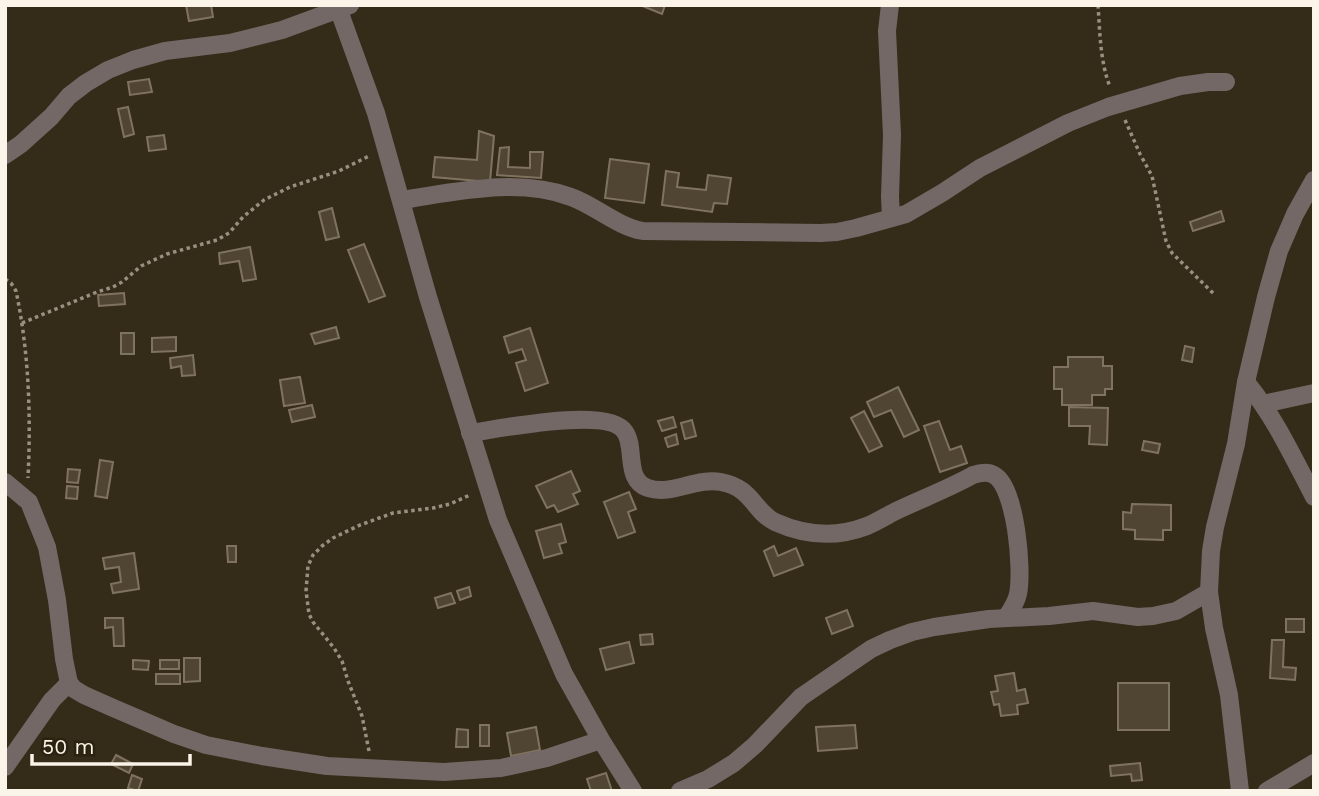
<svg xmlns="http://www.w3.org/2000/svg" width="1319" height="796" viewBox="0 0 1319 796" font-family="'Work Sans',sans-serif">
	<style>
		.building { fill: #504532; stroke: #7f735f; stroke-width: 2 }
		.lines { fill: none; stroke-linecap: round; stroke-linejoin: round }
		.path { stroke: #999082; stroke-width: 3.5; stroke-dasharray: 3.5 3.5; stroke-linecap: butt }
		.minor { stroke: #746866; stroke-width: 18 }
	</style>
	<rect width="100%" height="100%" fill="#352b19"/>
	<!-- building -->
	<g class="building">
		<polygon points="186,5 211,5 213,17 189,21"/>
		<polygon points="640,5 665,5 662,14"/>
		<polygon points="149,79 152,92 130,95 128,82"/>
		<polygon points="128,107 134,134 124,137 118,109"/>
		<polygon points="479,131 494,136 490,182 433,177 435,157 477,160"/>
		<polygon points="164,135 166,149 149,151 147,137"/>
		<polygon points="509,147 508,167 530,168 530,152 543,152 541,178 497,175 500,148"/>
		<polygon points="610,159 649,164 644,203 605,198"/>
		<polygon points="666,171 679,173 677,187 706,190 708,175 731,178 727,204 714,203 712,212 662,205"/>
		<polygon points="332,208 339,237 326,240 319,212"/>
		<polygon points="1221,211 1224,221 1193,231 1190,222"/>
		<polygon points="364,244 385,296 369,302 348,250"/>
		<polygon points="250,247 256,279 243,281 239,261 220,264 219,253"/>
		<polygon points="124,293 125,304 99,306 98,295"/>
		<polygon points="336,327 339,338 315,344 311,334"/>
		<polygon points="530,328 548,383 525,391 516,363 526,360 522,349 509,353 504,337"/>
		<rect x="121" y="333" width="13" height="21"/>
		<polygon points="176,337 176,351 152,352 152,338"/>
		<polygon points="1185,346 1194,348 1192,362 1182,360"/>
		<polygon points="193,355 195,375 182,376 181,366 171,368 170,358"/>
		<polygon points="1068,357 1103,357 1103,366 1112,366 1112,389 1105,389 1105,395 1092,395 1092,405 1062,405 1062,389 1054,389 1054,367 1068,367"/>
		<polygon points="300,377 305,403 284,406 280,380"/>
		<polygon points="898,387 919,430 904,437 891,410 874,417 867,402"/>
		<polygon points="312,405 315,417 292,422 289,410"/>
		<polygon points="1069,407 1108,408 1107,445 1089,444 1090,426 1069,426"/>
		<polygon points="864,411 882,446 869,452 851,418"/>
		<polygon points="673,417 676,427 662,431 658,421"/>
		<polygon points="692,420 696,436 685,439 681,423"/>
		<polygon points="939,421 950,450 961,446 967,463 940,472 924,426"/>
		<polygon points="676,434 678,444 668,447 665,438"/>
		<polygon points="1144,441 1160,444 1158,453 1142,450"/>
		<polygon points="100,460 113,462 107,498 95,496"/>
		<polygon points="68,469 80,470 78,483 67,482"/>
		<polygon points="571,471 580,491 573,494 578,504 558,512 554,505 547,508 536,486"/>
		<polygon points="67,486 78,487 77,499 66,498"/>
		<polygon points="629,492 636,509 628,512 635,532 618,538 604,502"/>
		<polygon points="1132,504 1171,505 1171,530 1163,530 1163,540 1135,539 1135,530 1123,529 1123,512 1131,513"/>
		<polygon points="561,524 566,542 559,544 562,553 544,558 536,531"/>
		<polygon points="227,546 236,546 236,562 228,562"/>
		<polygon points="774,546 778,556 796,548 803,565 774,576 764,551"/>
		<polygon points="134,553 139,589 113,593 111,584 121,582 119,567 105,569 103,558"/>
		<polygon points="469,587 471,596 460,600 457,591"/>
		<polygon points="451,593 455,603 438,608 435,598"/>
		<polygon points="847,610 853,626 832,634 826,618"/>
		<polygon points="105,618 123,618 124,646 114,646 113,627 105,628"/>
		<rect x="1286" y="619" width="18" height="13"/>
		<polygon points="652,634 653,644 641,645 640,635"/>
		<polygon points="1272,640 1284,640 1283,667 1296,668 1295,680 1270,678"/>
		<polygon points="629,642 634,663 606,670 600,649"/>
		<polygon points="184,658 200,658 200,681 184,682"/>
		<polygon points="133,660 149,661 148,670 133,669"/>
		<rect x="160" y="660" width="19" height="9"/>
		<polygon points="1014,673 1017,691 1025,689 1028,703 1017,705 1018,714 1001,716 999,704 994,705 991,692 998,691 995,676"/>
		<rect x="156" y="674" width="24" height="10"/>
		<rect x="1118" y="683" width="51" height="47"/>
		<rect x="480" y="725" width="9" height="21"/>
		<polygon points="855,725 857,748 818,751 816,727"/>
		<polygon points="536,727 540,750 511,756 507,733"/>
		<polygon points="457,729 468,730 468,747 456,747"/>
		<polygon points="116,755 133,764 129,773 111,764"/>
		<polygon points="1140,763 1142,780 1132,781 1131,774 1111,776 1110,766"/>
		<polygon points="606,773 612,791 591,791 587,779"/>
		<polygon points="132,775 142,779 138,791 128,788"/>
	</g>
	<g class="lines">
		<!-- path -->
		<g class="path">
			<path d="M1098 5C1100 33 1100 61 1110 87"/>
			<polyline points="1125,120 1140,154 1152,176 1166,241 1172,253 1214,294"/>
			<path d="M5 279 11 283 16 291C29 352 31 416 28 478"/>
			<polyline points="22,323 97,292 113,287 122,282 141,266 167,254 217,240 229,233 243,217 264,200 290,187 339,171 369,156"/>
			<polyline points="369,751 362,716 348,681 342,661 334,648 313,622 309,614 306,591 308,566 313,555 322,546 333,538 360,525 393,513 433,508 450,504 470,495"/>
		</g>
		<!-- minor -->
		<g class="minor">
			<polyline points="337,5 376,113 428,297 498,520 564,674 601,740 633,791"/>
			<polyline points="890,5 887,31 892,135 890,197 891,218"/>
			<polyline points="5,155 21,144 51,117 69,96 86,83 108,70 133,60 165,51 230,43 282,30 350,5"/>
			<path d="M401 200C456 192 517 177 571 197 596 206 616 226 643 231L821 233 837 232 856 228 906 214 942 193 980 168 1068 123 1108 107 1180 86 1208 82H1226"/>
			<path d="M1246 382C1274 416 1293 457 1314 497"/>
			<polyline points="1263,404 1314,393"/>
			<path d="M470 433C499 429 609 406 625 432 636 448 624 480 648 488 672 496 696 477 721 482 753 488 753 511 775 522 806 536 836 538 867 526 877 522 886 516 896 511 921 499 948 489 973 475 979 473 987 471 994 475 1016 487 1023 570 1018 594 1016 603 1011 610 1006 618"/>
			<polyline points="5,482 29,502 47,547 57,600 64,659 69,683 74,689 84,695 111,707 174,734 206,745 262,756 327,766 444,772 501,768 547,758 601,740"/>
			<polyline points="5,767 52,700 69,683"/>
			<polyline points="680,791 708,779 734,763 755,745 801,697 871,649 890,640 912,632 934,627 989,619 1049,616 1093,611 1138,617 1153,616 1176,611 1209,592"/>
			<polyline points="1240,791 1229,695 1214,628 1209,592 1211,551 1215,527 1236,444 1246,382 1266,297 1279,251 1295,214 1314,180"/>
			<polyline points="1267,791 1314,763"/>
		</g>
	</g>
	<!-- border -->
	<rect width="1319" height="796" fill="none" stroke="#fbf4e9" stroke-width="14"/>
	<!-- scale -->
	<path d="M32 754v10h158v-10" fill="none" stroke="#fbf4e9" stroke-width="3.5"/>
	<text x="42" y="754" font-size="21" fill="#fbf4e9" stroke="#2b220f" stroke-width="5" paint-order="stroke">50 m</text>
</svg>
